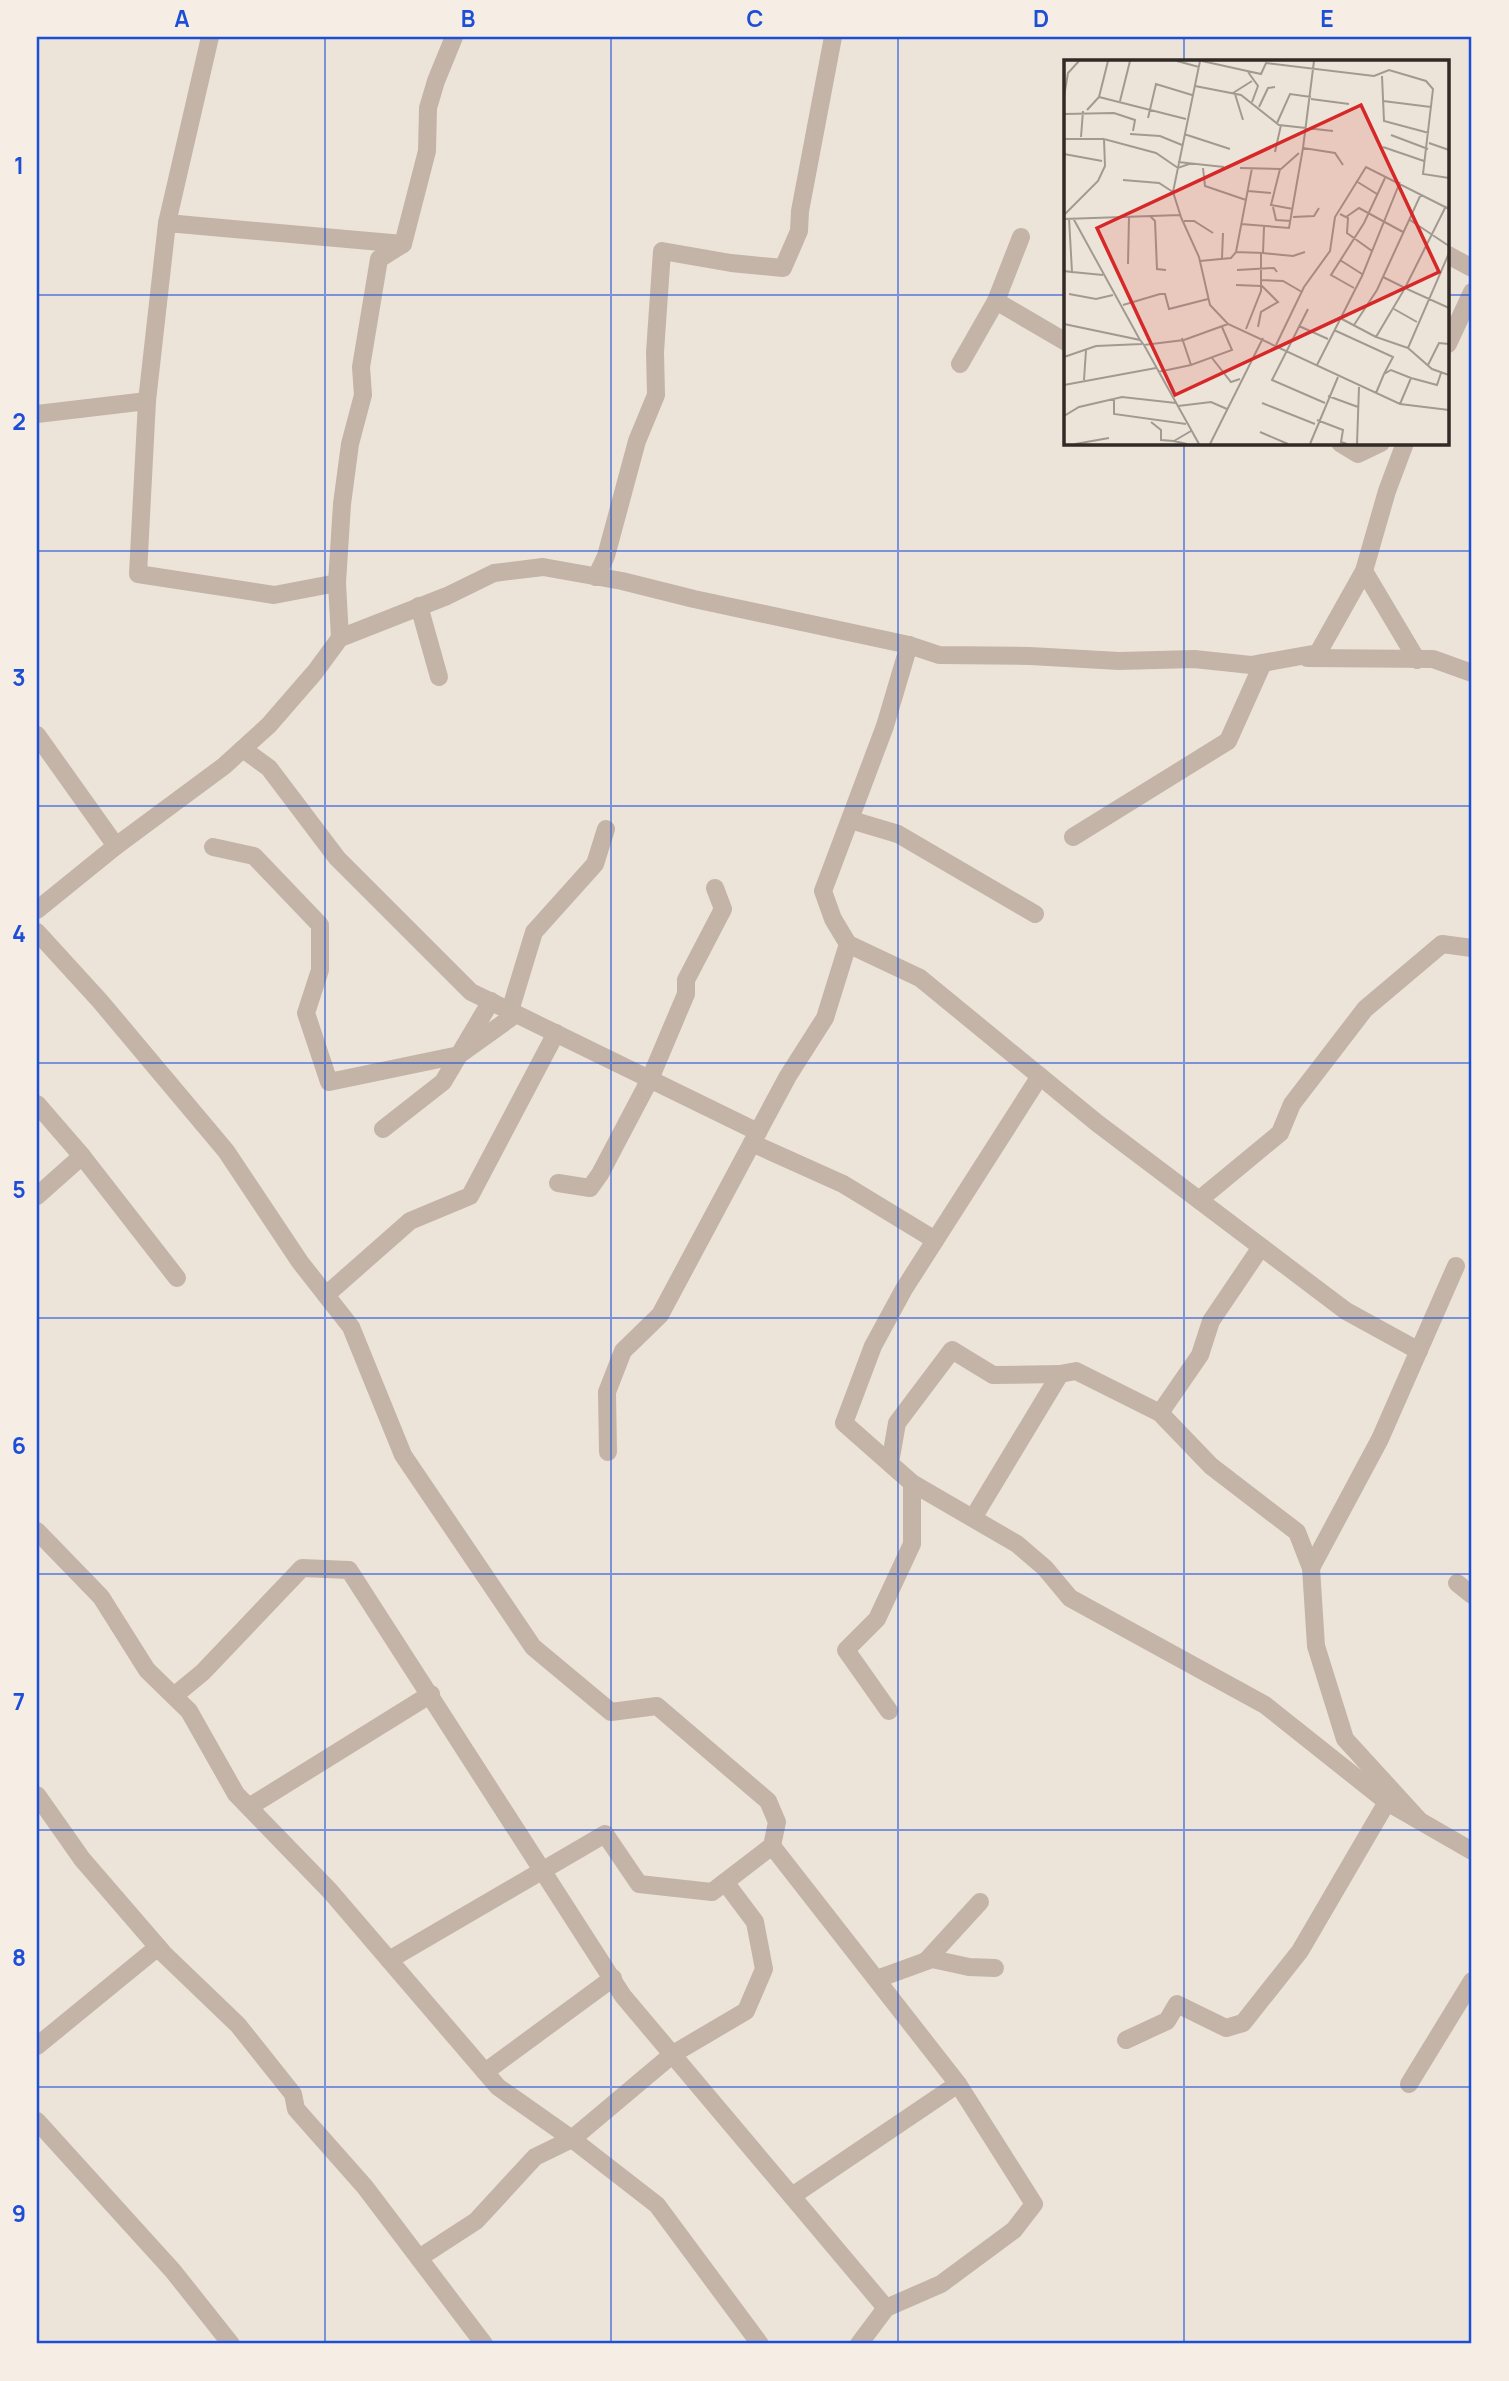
<svg xmlns="http://www.w3.org/2000/svg" width="1509" height="2381" viewBox="0 0 1509 2381" font-family="Manrope,sans-serif">
	<style>
		.lines { fill: none; stroke-linecap: round; stroke-linejoin: round }
		.minor { stroke: #c3b4a7; stroke-width: 18 }
		.grid { fill: none; stroke: #1d4ed8; stroke-width: 2; stroke-opacity: 0.55 }
		.inset-road { fill: none; stroke: #a29a91; stroke-width: 2 }
		.view { fill: #d62828; fill-opacity: 0.15; stroke: #d62828; stroke-width: 3.5 }
		.inset-edge { fill: none; stroke: #312a26; stroke-width: 3.5 }
		.neatline { fill: none; stroke: #1d4ed8; stroke-width: 2.5 }
		.grid-label { font-size: 23px; text-anchor: middle; font-weight: bold; fill: #1d4ed8 }
	</style>
	<rect width="100%" height="100%" fill="#ede4d9"/>
	<g class="lines">
		<!-- minor -->
		<g class="minor">
			<polyline points="167,223 210,37"/>
			<polyline points="1448,255 1472,268"/>
			<polyline points="996,301 1021,237"/>
			<polyline points="1448,344 1472,292"/>
			<polyline points="960,364 996,301 1066,342"/>
			<polyline points="37,414 147,401"/>
			<polyline points="1340,443 1358,454 1381,443"/>
			<polyline points="1364,571 1417,660"/>
			<polyline points="596,577 606,556 637,441 656,395 655,352 662,251 731,263 783,268 799,231 800,211 833,37"/>
			<polyline points="337,583 274,595 138,574 147,401 167,223 403,244"/>
			<polyline points="419,606 439,677"/>
			<polyline points="340,638 337,583 342,504 350,444 363,395 361,367 379,259 403,244 427,151 428,108 436,81 454,37"/>
			<polyline points="909,645 885,726 823,891 833,919 848,944 825,1018 788,1076 752,1143 843,1184 935,1240"/>
			<polyline points="1307,658 1433,659 1472,673"/>
			<polyline points="37,735 116,846"/>
			<polyline points="243,749 269,768 337,858 471,992 758,1132"/>
			<polyline points="851,820 898,834 1035,914"/>
			<polyline points="1073,837 1228,741 1263,663"/>
			<polyline points="213,847 254,856 320,925 320,970 306,1013 329,1082 459,1055 516,1014"/>
			<polyline points="37,910 116,846 224,766 269,725 315,672 340,638 447,596 494,573 543,567 622,581 694,599 909,645 939,655 1030,656 1119,661 1194,659 1251,665 1318,653 1364,571 1387,491 1405,443"/>
			<polyline points="37,932 100,1001 226,1151 300,1262 351,1327 403,1455 533,1647 611,1712 657,1706 768,1801 777,1822 772,1846 712,1892 639,1884 605,1834 389,1960"/>
			<polyline points="848,944 920,978 1097,1123 1346,1311 1419,1351"/>
			<polyline points="510,1011 534,932 595,864 606,829"/>
			<polyline points="1040,1076 904,1289 873,1346 844,1423 912,1483 1017,1544 1045,1568 1070,1598 1265,1705 1387,1802"/>
			<polyline points="37,1104 82,1156 177,1278"/>
			<polyline points="383,1129 443,1082 491,1001"/>
			<polyline points="558,1183 590,1188 600,1174 650,1079 686,994 686,980 723,909 715,888"/>
			<polyline points="37,1196 82,1156"/>
			<polyline points="1199,1200 1280,1133 1292,1104 1365,1009 1442,944 1472,948"/>
			<polyline points="326,1295 410,1221 470,1196 556,1033"/>
			<polyline points="1160,1413 1200,1355 1211,1321 1261,1247"/>
			<polyline points="608,1452 607,1392 623,1351 660,1315 752,1143"/>
			<polyline points="890,1463 897,1423 952,1350 993,1375 1060,1374"/>
			<polyline points="973,1518 1060,1374 1076,1371 1160,1413 1211,1466 1297,1532 1311,1568"/>
			<polyline points="37,1531 101,1597 147,1670 189,1711 236,1794 330,1891 498,2087 572,2139 657,2205 760,2344"/>
			<polyline points="1457,1583 1472,1595"/>
			<polyline points="174,1696 203,1672 302,1568 349,1570 623,1996 886,2308"/>
			<polyline points="889,1711 846,1650 877,1619 912,1544 912,1483"/>
			<polyline points="37,1795 82,1859 164,1954 238,2025 293,2094 296,2109 365,2187 484,2344"/>
			<polyline points="249,1807 431,1694"/>
			<polyline points="1419,1820 1345,1739 1316,1646 1311,1568 1380,1439 1456,1266"/>
			<polyline points="772,1846 958,2084 1034,2204 1014,2230 941,2284 886,2308 859,2344"/>
			<polyline points="926,1961 980,1902"/>
			<polyline points="877,1979 932,1959 969,1967 995,1968"/>
			<polyline points="1126,2040 1167,2021 1177,2004 1226,2028 1243,2023 1300,1951 1387,1802 1472,1851"/>
			<polyline points="37,2046 158,1947"/>
			<polyline points="485,2072 613,1978"/>
			<polyline points="1409,2084 1472,1981"/>
			<polyline points="37,2121 173,2271 231,2344"/>
			<polyline points="792,2196 958,2084"/>
			<polyline points="419,2258 476,2221 535,2157 572,2139 673,2054 746,2011 764,1969 755,1922 725,1882"/>
		</g>
	</g>
	<!-- grid -->
	<path class="grid" d="M325 37V2344M611 37V2344M898 37V2344M1184 37V61M37 295H1066M1448 295H1472M1184 443V2344M37 551H1472M37 806H1472M37 1063H1472M37 1318H1472M37 1574H1472M37 1830H1472M37 2087H1472"/>
	<!-- overview -->
	<g transform="translate(1064 60)">
		<rect width="385" height="385" fill="#ede4d9"/>
		<path class="inset-road" d="M113 1 135 7M138 1 197 14 202 3 310 16 325 10 362 21 369 29 359 114 385 118M250 1 239 88 271 93 279 105M184 12 194 26 188 42M318 16 320 61 365 73M131 26 177 35 215 65 269 71M169 33 188 21M171 34 179 60M0 36 4 13 15 1M35 37 122 59M247 39 285 44M56 41 66 1M319 41 367 47M195 47 204 28 211 27M23 50 35 37 44 1M0 54 50 53 71 60 69 71M84 58 92 24 128 35M213 63 226 34 247 37M66 74 96 76 118 85M120 74 166 89M327 75 364 89M17 77 19 51M0 79H40M365 83 385 90M319 87 360 101M211 92 217 65M0 94 38 101M114 102 160 107M139 108 141 126 182 140M176 108 217 109 235 93M216 109 207 145 229 149M59 120 95 123 109 132M292 121 313 134M184 131 207 133M209 147 212 160 227 161M1 154 34 121 41 106 40 79 92 93 114 108 125 104M276 154 284 158 283 173 308 191M87 157 91 161 93 209 102 210M117 157 109 132 136 1M229 157 250 156 255 148M282 157 295 148 339 172M9 158 76 280M0 159 116 155 135 197 146 245 164 264 336 344 385 350M346 160 385 186M120 161H130L149 173M177 164 225 168 239 88M172 192 188 108M199 193 229 196 241 192M385 193 344 288 368 309 385 315M158 198 159 173M276 200 298 214M136 201 167 198 172 192 199 193 200 167M64 204 65 157M173 210 210 208 213 212M0 211 8 212 5 158M8 212 39 215M319 217 341 228 382 146M197 220 219 221 238 232M172 225 197 226M290 228 267 215 300 163 321 118M5 234 32 239 49 235M59 245 96 234H101L105 249 144 239M244 249 208 320 261 343M330 249 353 262M276 258 312 277M0 264 76 280 80 285 120 280 164 264M290 265 313 230 357 134M235 266 264 279M194 267 197 252 214 242 197 225M182 269 197 231V193M270 270 329 297 320 314M118 278 127 305 168 290 158 267M80 285 135 384M212 285 240 227 266 191 271 157 302 107 385 149M344 288 312 277 341 228 385 248M0 297 32 286 78 284M148 298 167 322 176 319M253 305 298 216 336 122M364 305 375 283 385 284M94 312 127 305M20 320 22 290M0 325 92 308M312 333 320 314 327 310 347 318M264 336 294 347M50 338V354L122 364M198 343 251 364M336 344 347 318 373 325 377 313M114 346 147 342 163 349M0 356 15 347 58 337 112 343M253 360 279 370 277 382 283 384M87 362 97 370V380L110 381M196 372 224 384M11 384 45 378M123 384 110 381 127 371M146 384 199 278M246 384 274 317M293 384 295 327"/>
		<path class="view" d="M297 45 375 212 111 335 33 168Z"/>
		<rect width="385" height="385" class="inset-edge"/>
	</g>
	<!-- border -->
	<rect width="1509" height="2381" fill="none" stroke="#f6eee4" stroke-width="77"/>
	<rect x="38" y="38" width="1432" height="2304" class="neatline"/>
	<g class="grid-label">
		<text x="182" y="27">A</text>
		<text x="468" y="27">B</text>
		<text x="755" y="27">C</text>
		<text x="1041" y="27">D</text>
		<text x="1327" y="27">E</text>
		<text x="19" y="174">1</text>
		<text x="19" y="430">2</text>
		<text x="19" y="686">3</text>
		<text x="19" y="942">4</text>
		<text x="19" y="1198">5</text>
		<text x="19" y="1454">6</text>
		<text x="19" y="1710">7</text>
		<text x="19" y="1966">8</text>
		<text x="19" y="2222">9</text>
	</g>
</svg>
